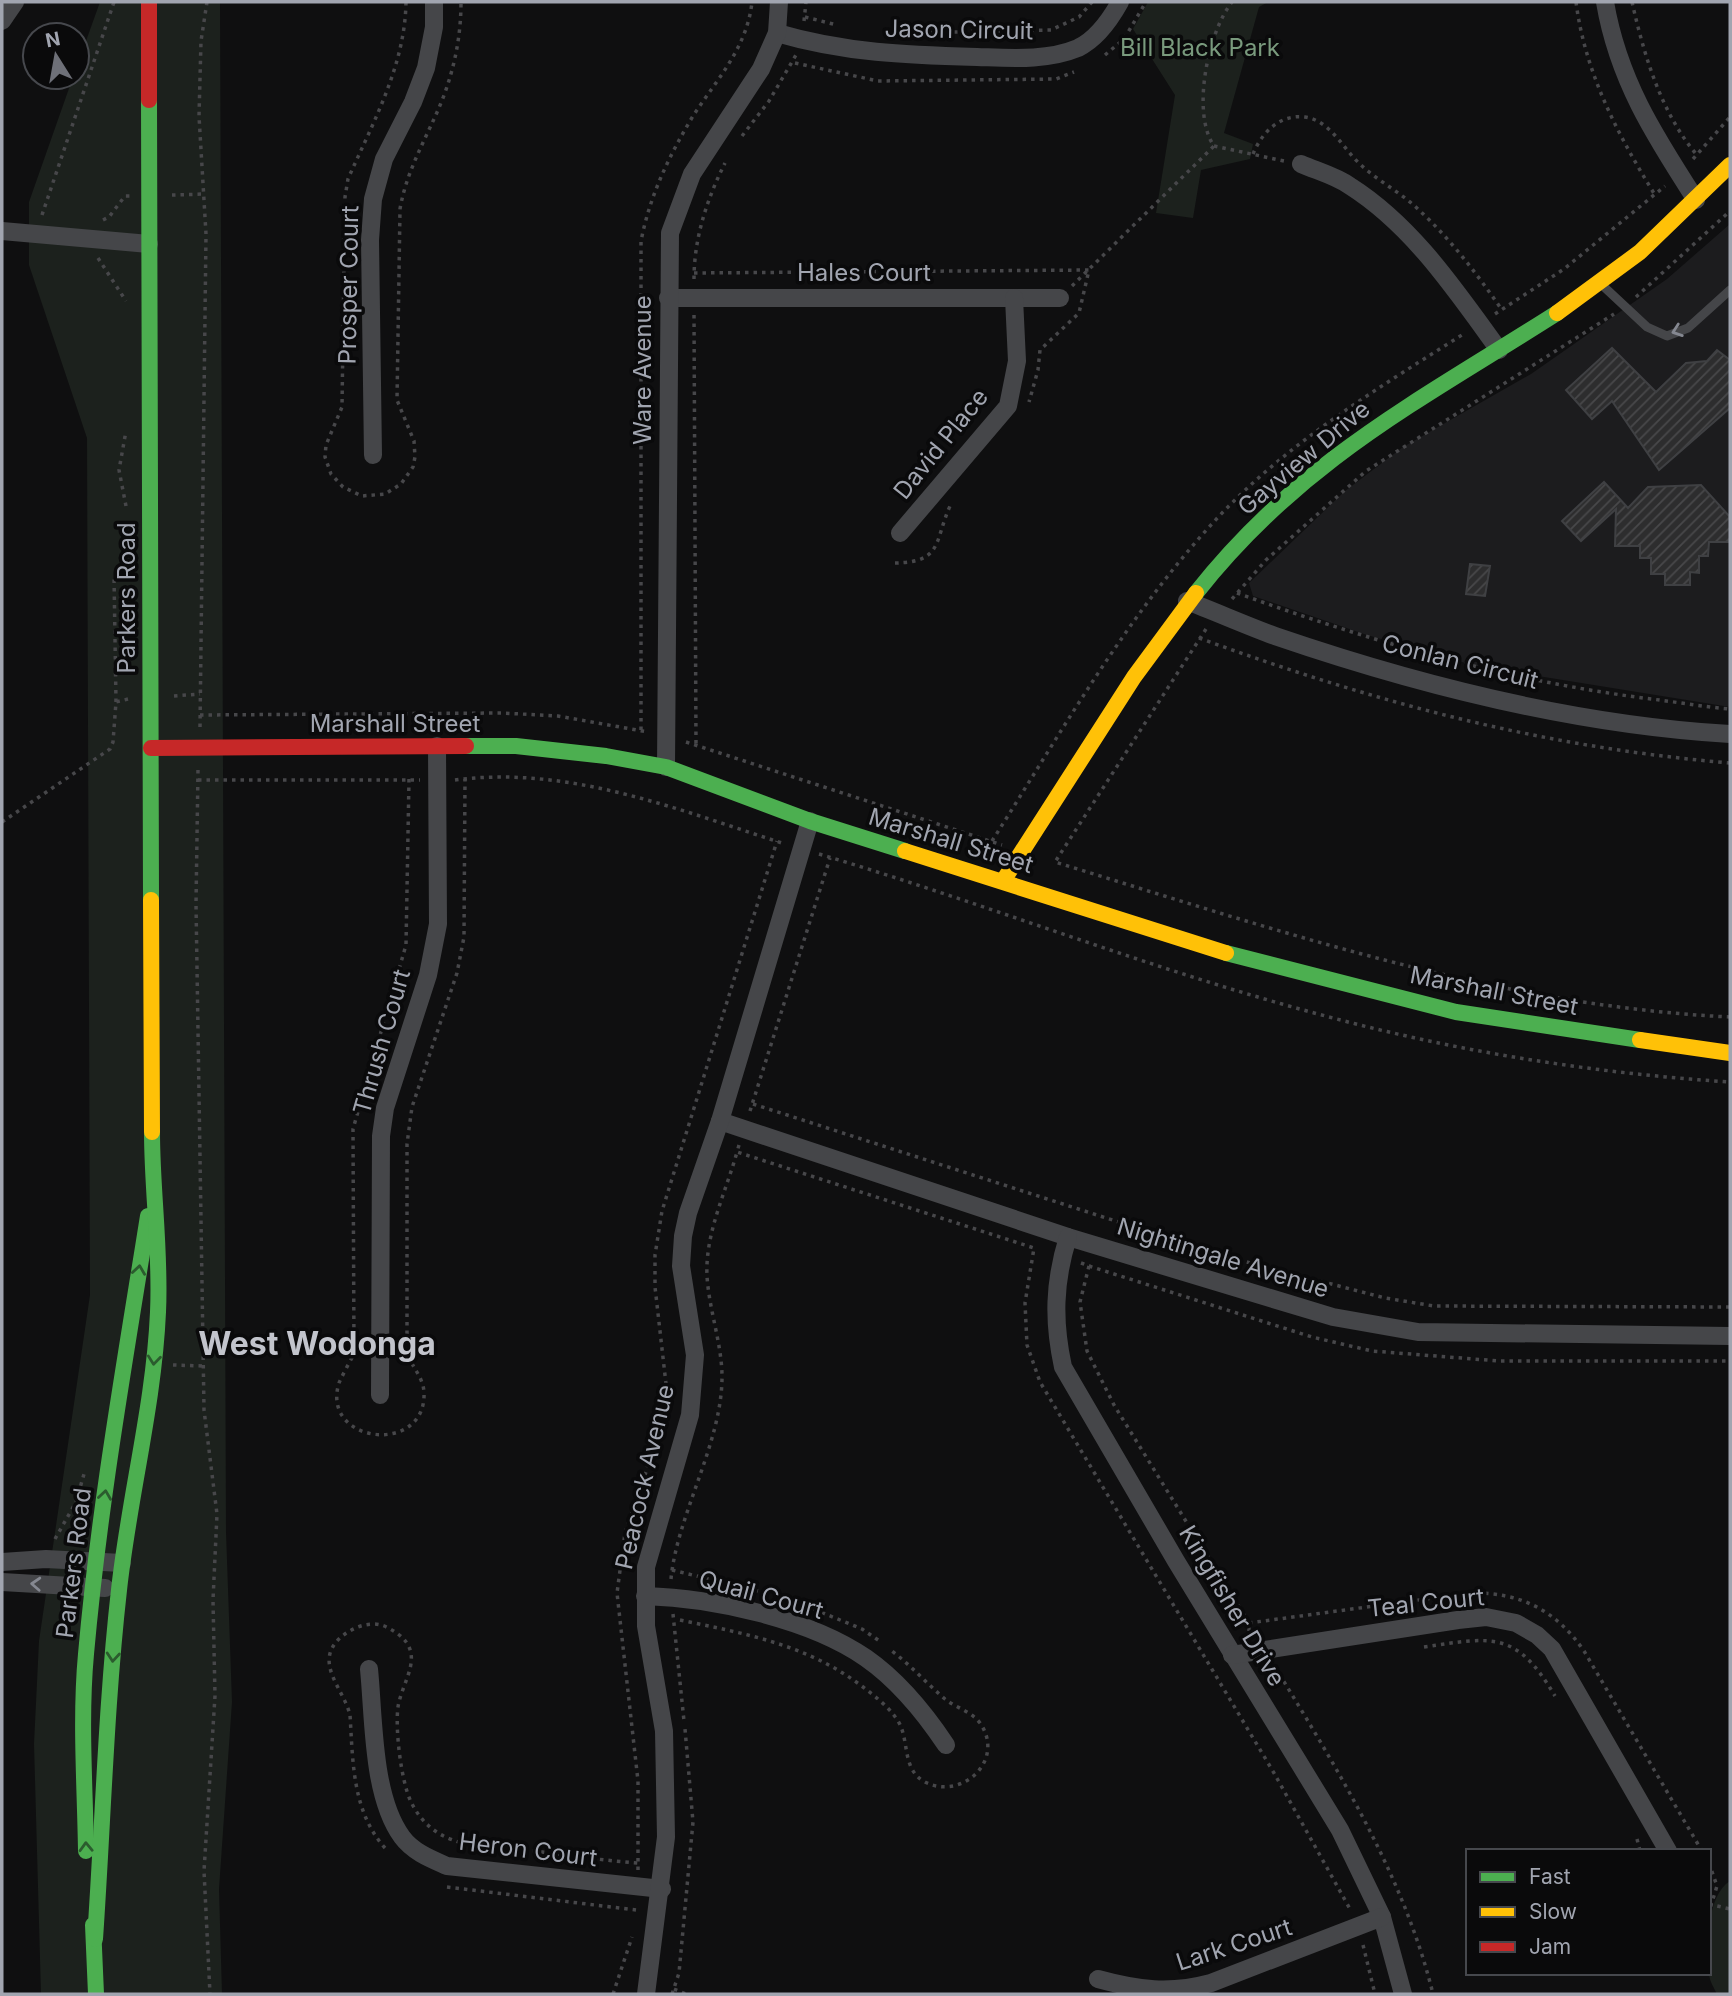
<svg xmlns="http://www.w3.org/2000/svg" width="1732" height="1996" viewBox="0 0 1732 1996" font-family="Inter,sans-serif">
	<style>
		.built { fill: #1c1c1e }
		.green { fill: #1c211d }
		.building { fill: url(#building-hatch); stroke: #3f4043; stroke-width: 2 }
		.lines { fill: none; stroke-linecap: round; stroke-linejoin: round }
		.path { stroke: #47474a; stroke-width: 3.5; stroke-dasharray: 3.5 5; stroke-linecap: butt }
		.lane { stroke: #454649; stroke-width: 9 }
		.street { stroke: #454649; stroke-width: 18 }
		.fast { stroke: #4caf50; stroke-width: 16 }
		.slow { stroke: #ffc107; stroke-width: 16 }
		.jam { stroke: #c62828; stroke-width: 16 }
		.oneway { stroke: #858891 }
		.oneway2 { stroke: #2b5c2e }
		.labels { text-anchor: middle; stroke-width: 7; stroke-linejoin: round; paint-order: stroke }
		.street-label { font-size: 24px; fill: #a1a5b0; stroke: #0a0a0b }
		.park-label { font-size: 24px; fill: #799a7d; stroke: #0a0a0b }
		.district-label { font-size: 32px; font-weight: bold; fill: #c2c4cc; stroke: #0a0a0b }
	</style>
	<defs>
		<pattern id="building-hatch" width="6" height="6" patternUnits="userSpaceOnUse" patternTransform="scale(1.75)"><rect width="6" height="6" fill="#2d2d2e"/><path d="M-1 1l2-2M0 6l6-6M5 7l2-2" fill="none" stroke="#48484a"/></pattern>
	</defs>
	<rect width="100%" height="100%" fill="#0f0f10"/>
	<!-- built -->
	<polygon class="built" points="1730,224 1730,707 1476,666 1367,635 1253,596 1249,583 1345,491 1403,447 1531,374 1667,279"/>
	<!-- green -->
	<g class="green">
		<polygon points="100,2 220,2 226,1532 232,1702 219,1889 222,1994 41,1994 34,1744 39,1641 90,1295 87,438 29,265 29,202 73,77 77,77 77,66"/>
		<polygon points="1148,2 1268,2 1259,7 1224,133 1253,144 1250,159 1201,170 1193,218 1156,213 1175,95 1133,29"/>
		<path d="M1730 1881V1994H1717C1714 1988 1709 1980 1709 1973 1705 1948 1707 1895 1730 1881Z"/>
	</g>
	<!-- building -->
	<g class="building">
		<polygon points="1612,348 1656,392 1686,363 1707,361 1717,350 1730,360 1730,408 1659,470 1612,401 1592,419 1566,390"/>
		<polygon points="1604,482 1628,508 1648,487 1701,485 1730,517 1730,542 1709,542 1708,556 1699,556 1699,573 1690,572 1690,585 1665,585 1665,574 1651,574 1651,558 1640,558 1640,546 1615,546 1616,509 1581,541 1562,521"/>
		<polygon points="1470,564 1490,566 1485,596 1466,594"/>
	</g>
	<g class="lines">
		<!-- path -->
		<g class="path">
			<path d="M406 2C405 66 373 122 348 179L345 197 342 407 326 445 325 457 331 474 343 487 362 496 385 494 401 484 413 467 415 457 414 441 397 400 400 209C407 168 428 136 443 98 455 66 461 35 461 2"/>
			<path d="M1576 2C1585 73 1618 135 1655 195"/>
			<path d="M1632 2C1644 55 1661 113 1697 155"/>
			<polyline points="805,17 837,25"/>
			<polyline points="804,21 806,2"/>
			<polyline points="903,33 1051,30 1079,17 1092,2"/>
			<polyline points="1105,55 1124,39 1146,2"/>
			<polyline points="795,63 878,81 1056,79 1074,72"/>
			<polyline points="742,136 769,101 796,55"/>
			<polyline points="1214,146 1284,161"/>
			<path d="M1253 154C1262 132 1280 114 1305 117 1331 121 1343 149 1361 165 1379 182 1402 193 1420 211 1452 241 1477 274 1502 310"/>
			<polyline points="1693,159 1730,117"/>
			<polyline points="172,195 205,194"/>
			<polyline points="42,215 114,2"/>
			<polyline points="103,220 109,217 125,196 130,196"/>
			<polyline points="98,258 126,301"/>
			<polyline points="694,273 1089,270 1079,313 1040,350 1038,370 1029,402"/>
			<path d="M694 279C694 238 707 199 725 163"/>
			<path d="M1072 286 1214 146C1191 113 1208 32 1232 2"/>
			<polyline points="1636,297 1730,211"/>
			<polyline points="1495,314 1564,269 1665,186"/>
			<polyline points="694,315 696,746"/>
			<polyline points="126,506 119,470 126,431"/>
			<path d="M895 563C943 562 934 542 950 506"/>
			<path d="M1237 593C1372 642 1508 681 1651 699 1677 702 1704 707 1730 709"/>
			<polyline points="1232,599 1266,560 1366,471 1614,314"/>
			<path d="M1206 629 1055 862C1276 930 1497 1006 1730 1017"/>
			<path d="M1199 638C1377 703 1541 747 1730 763"/>
			<polyline points="174,696 200,694"/>
			<polyline points="116,702 114,576 126,570"/>
			<polyline points="200,715 502,713 558,716 648,732"/>
			<polyline points="200,727 206,234 199,116 201,41 207,2"/>
			<path d="M641 730V241C650 195 669 156 693 116 717 79 747 48 752 2"/>
			<polyline points="686,742 1002,845"/>
			<polyline points="198,770 196,904 204,1410 217,1514 213,1600 215,1696 204,1871 210,1994"/>
			<path d="M409 779 406 945 353 1129 354 1354C349 1363 343 1374 339 1383 320 1444 427 1456 424 1392 423 1377 412 1367 407 1353V1144L412 1107 457 973 464 937 465 779"/>
			<polyline points="198,780 420,780"/>
			<path d="M455 780C569 765 679 810 785 844"/>
			<polyline points="2,822 110,749 113,742 116,702 128,699"/>
			<path d="M992 841C1064 728 1130 610 1223 512 1293 439 1380 387 1465 333"/>
			<path d="M819 854C987 904 1150 969 1318 1014 1453 1051 1591 1073 1730 1082"/>
			<polyline points="753,1104 1224,1256 1385,1298 1434,1306 1730,1307"/>
			<polyline points="750,1111 830,858"/>
			<polyline points="739,1145 737,1152 1034,1248 1025,1303 1027,1345 1040,1382 1274,1773 1350,1909"/>
			<polyline points="1081,1263 1089,1266 1080,1302 1087,1351 1114,1405 1249,1623 1249,1634"/>
			<polyline points="1089,1266 1312,1337 1372,1351 1499,1361 1730,1361"/>
			<polyline points="173,1365 203,1366"/>
			<polyline points="55,1539 76,1502 84,1474"/>
			<polyline points="672,1570 766,1593"/>
			<path d="M671 1579C677 1515 722 1443 722 1377 722 1344 709 1310 707 1276 705 1233 726 1192 737 1152"/>
			<polyline points="806,1606 862,1629 881,1642"/>
			<polyline points="673,1614 684,1721"/>
			<path d="M680 1620C747 1634 808 1645 863 1687 876 1697 889 1707 898 1721 910 1740 901 1769 925 1782 962 1801 1006 1760 980 1723 971 1711 956 1708 945 1699 926 1683 910 1664 889 1649"/>
			<path d="M1249 1623 1470 1593C1520 1592 1556 1610 1584 1651L1702 1851"/>
			<path d="M1424 1647C1493 1637 1516 1630 1555 1696"/>
			<path d="M1275 1667C1338 1770 1404 1876 1433 1994"/>
			<polyline points="1637,1839 1640,1851"/>
			<path d="M385 1848C352 1811 353 1762 350 1715 344 1689 313 1663 340 1638 349 1630 361 1624 374 1624 383 1624 391 1629 398 1634 426 1655 402 1681 398 1707 395 1729 401 1781 411 1802 420 1820 433 1833 453 1840 470 1847 493 1846 511 1848 553 1853 596 1860 638 1863"/>
			<polyline points="1709,1863 1717,1886 1709,1912"/>
			<polyline points="638,1870 638,1781 617,1593 625,1533 647,1469 666,1384 655,1287 655,1255 662,1211 777,841"/>
			<polyline points="447,1887 636,1910"/>
			<polyline points="1709,1904 1730,1909"/>
			<polyline points="1363,1945 1375,1994"/>
			<polyline points="674,1989 686,1994"/>
			<polyline points="613,1994 632,1937"/>
			<polyline points="672,1994 679,1973 693,1822 685,1729"/>
		</g>
		<!-- lane -->
		<polyline class="lane" points="1602,285 1647,327 1667,336 1688,328 1730,290"/>
		<!-- street -->
		<g class="street">
			<path d="M1605 2C1618 79 1654 135 1696 200"/>
			<polyline points="2,21 15,2"/>
			<path d="M777 33C845 53 907 55 977 57 1010 58 1047 61 1078 48 1097 39 1110 20 1120 2"/>
			<path d="M1301 164C1317 171 1336 176 1350 186 1413 226 1456 291 1499 350"/>
			<polyline points="2,231 149,244"/>
			<polyline points="668,298 1060,298"/>
			<polyline points="373,455 370,240 373,199 384,159 413,102 426,68 434,27 434,2"/>
			<polyline points="900,533 1008,406 1017,361 1014,298"/>
			<path d="M1187 601C1216 612 1245 625 1275 636 1421 686 1576 725 1730 734"/>
			<polyline points="666,767 670,233 692,174 761,69 777,33 779,2"/>
			<polyline points="720,1121 1068,1237 1333,1317 1418,1332 1730,1336"/>
			<path d="M1068 1237C1054 1282 1053 1321 1063 1367L1176 1561 1340 1830 1382 1917 1403 1994"/>
			<polyline points="380,1395 381,1136 385,1108 428,975 438,924 437,746"/>
			<polyline points="2,1562 46,1559 122,1563"/>
			<polyline points="2,1582 105,1588"/>
			<path d="M645 1596C713 1598 810 1619 866 1658 899 1681 924 1712 946 1745"/>
			<polyline points="1232,1655 1458,1620 1486,1617 1516,1623 1537,1635 1552,1649 1668,1851"/>
			<path d="M369 1669C374 1719 372 1796 402 1837 413 1852 431 1859 447 1866L662 1889"/>
			<path d="M1098 1979C1138 1990 1170 1994 1211 1983L1382 1917"/>
			<polyline points="646,1994 666,1837 664,1731 646,1626 646,1567 690,1415 695,1355 681,1266 683,1236 688,1213 720,1121 810,821"/>
		</g>
		<!-- fast -->
		<g class="fast">
			<polyline points="149,100 151,900"/>
			<path d="M1196 593C1301 460 1419 401 1557 313"/>
			<polyline points="466,746 516,746 606,756 666,767 810,821 905,851"/>
			<polyline points="1226,953 1456,1012 1640,1040"/>
			<path d="M86 1851C85 1785 80 1719 86 1654 99 1507 125 1361 148 1216"/>
			<polyline points="93,1925 96,1994"/>
			<path d="M95 1939C103 1823 106 1705 119 1590 129 1497 154 1405 158 1312 161 1251 152 1192 152 1132"/>
		</g>
		<!-- slow -->
		<g class="slow">
			<polyline points="1557,313 1640,252 1730,165"/>
			<polyline points="905,851 1226,953"/>
			<polyline points="1003,881 1134,677 1196,593"/>
			<polyline points="151,900 152,1132"/>
			<polyline points="1640,1040 1730,1053"/>
		</g>
		<!-- jam -->
		<g class="jam">
			<polyline points="149,2 149,100"/>
			<polyline points="151,748 466,746"/>
		</g>
	</g>
	<!-- one-way arrows -->
	<defs><path id="oneway-chevron" d="M-2-3.5L2.5 0L-2 3.5" fill="none" stroke-width="1.6" stroke-linecap="round" stroke-linejoin="round" transform="scale(1.75)"/></defs>
	<g class="oneway">
		<use href="#oneway-chevron" transform="translate(1677 331) rotate(161)"/>
		<use href="#oneway-chevron" transform="translate(36 1584) rotate(-177)"/>
	</g>
	<g class="oneway2">
		<use href="#oneway-chevron" transform="translate(139 1270) rotate(-82)"/>
		<use href="#oneway-chevron" transform="translate(154 1360) rotate(96)"/>
		<use href="#oneway-chevron" transform="translate(105 1495) rotate(-82)"/>
		<use href="#oneway-chevron" transform="translate(113 1657) rotate(95)"/>
		<use href="#oneway-chevron" transform="translate(86 1847) rotate(-92)"/>
	</g>
	<g class="labels">
		<!-- street labels -->
		<g class="street-label">
			<text transform="translate(959 30) rotate(1)" y="8">Jason Circuit</text>
			<text x="864" y="281">Hales Court</text>
			<text transform="translate(349 285) rotate(-89)" y="8">Prosper Court</text>
			<text transform="translate(643 370) rotate(-90)" y="8">Ware Avenue</text>
			<text transform="translate(941 444) rotate(-51)" y="8">David Place</text>
			<text transform="translate(1304 458) rotate(-40)" y="8">Gayview Drive</text>
			<text transform="translate(127 598) rotate(-90)" y="8">Parkers Road</text>
			<text transform="translate(1460 662) rotate(14)" y="8">Conlan Circuit</text>
			<text x="395" y="732">Marshall Street</text>
			<text transform="translate(951 841) rotate(17)" y="8">Marshall Street</text>
			<text transform="translate(1494 991) rotate(11)" y="8">Marshall Street</text>
			<text transform="translate(382 1042) rotate(-74)" y="8">Thrush Court</text>
			<text transform="translate(1223 1258) rotate(17)" y="8">Nightingale Avenue</text>
			<text transform="translate(645 1477) rotate(-77)" y="8">Peacock Avenue</text>
			<text transform="translate(74 1563) rotate(-83)" y="8">Parkers Road</text>
			<text transform="translate(761 1595) rotate(15)" y="8">Quail Court</text>
			<text transform="translate(1426 1603) rotate(-6)" y="8">Teal Court</text>
			<text transform="translate(1232 1606) rotate(59)" y="8">Kingfisher Drive</text>
			<text transform="translate(528 1850) rotate(7)" y="8">Heron Court</text>
			<text transform="translate(1234 1945) rotate(-18)" y="8">Lark Court</text>
		</g>
		<!-- park labels -->
		<g class="park-label">
			<text x="1200" y="56">Bill Black Park</text>
		</g>
		<!-- district labels -->
		<g class="district-label">
			<text x="317" y="1355">West Wodonga</text>
		</g>
	</g>
	<!-- border -->
	<rect width="1732" height="1996" fill="none" stroke="#a1a5b0" stroke-width="7"/>
	<!-- legend -->
	<rect x="1466" y="1849" width="245" height="126" fill="#0a0a0b" stroke="#46484d" stroke-width="2"/>
	<rect x="1480" y="1872" width="35" height="10" fill="#4caf50" stroke="#46484d" stroke-width="2"/>
	<text x="1529" y="1884" font-size="21" fill="#a1a5b0">Fast</text>
	<rect x="1480" y="1907" width="35" height="10" fill="#ffc107" stroke="#46484d" stroke-width="2"/>
	<text x="1529" y="1919" font-size="21" fill="#a1a5b0">Slow</text>
	<rect x="1480" y="1942" width="35" height="10" fill="#c62828" stroke="#46484d" stroke-width="2"/>
	<text x="1529" y="1954" font-size="21" fill="#a1a5b0">Jam</text>
	<!-- north arrow -->
	<g transform="translate(56 56) rotate(349)"><circle r="33" fill="#0a0a0b" stroke="#46484d" stroke-width="2"/>
	<path d="M0-5L12 26L0 18L-12 26Z" fill="#6e7078"/>
	<text y="-10" font-size="19" font-weight="bold" text-anchor="middle" fill="#a1a5b0">N</text>
	</g>
</svg>
